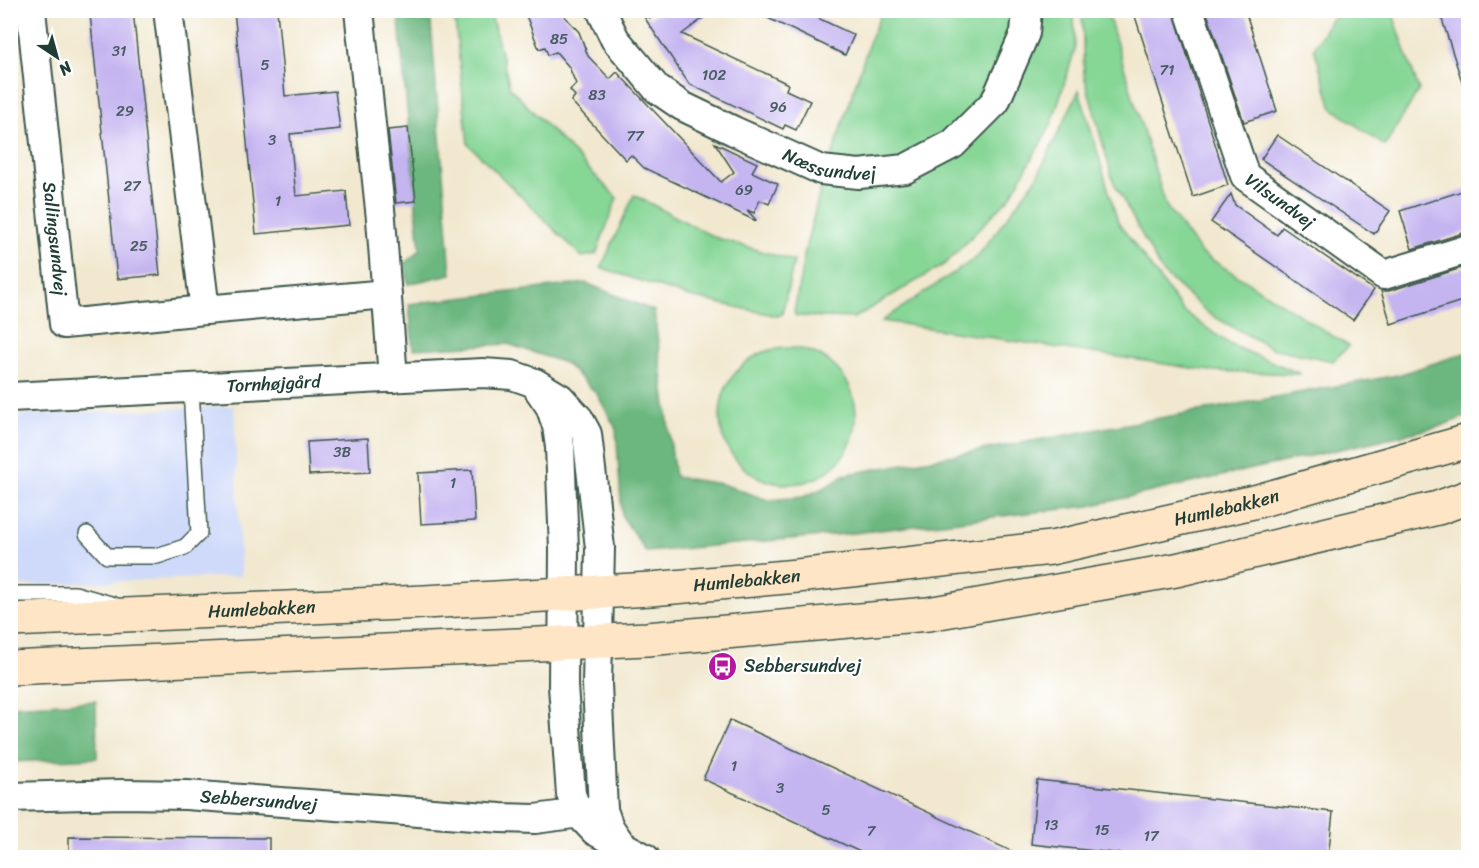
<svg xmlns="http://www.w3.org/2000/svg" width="1479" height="868" viewBox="0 0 1479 868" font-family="Sriracha,sans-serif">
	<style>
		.built { fill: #cfdafa }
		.green { fill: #86d696; stroke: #528a65; stroke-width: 1.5 }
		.forest { fill: #6cb77f; stroke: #467a5a; stroke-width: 1.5 }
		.building { fill: #c4b4f0 }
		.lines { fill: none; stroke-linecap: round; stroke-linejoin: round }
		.lane-casing { stroke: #3e574b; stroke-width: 18 }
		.street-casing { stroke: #3e574b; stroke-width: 32 }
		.secondary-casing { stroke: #3e574b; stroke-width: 36 }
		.lane { stroke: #fff; stroke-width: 15 }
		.street { stroke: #fff; stroke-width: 28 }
		.secondary { stroke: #fee5c5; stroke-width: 33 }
		.labels { text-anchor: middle; stroke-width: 4.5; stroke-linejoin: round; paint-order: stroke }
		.number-label { font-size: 15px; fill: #485b63 }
		.street-label { font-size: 18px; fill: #1f3d34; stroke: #fff }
		.poi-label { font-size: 18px; fill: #1f3d34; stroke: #fff; text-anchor: start }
	</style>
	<rect width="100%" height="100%" fill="#fff"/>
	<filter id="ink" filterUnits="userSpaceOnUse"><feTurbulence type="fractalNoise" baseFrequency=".0167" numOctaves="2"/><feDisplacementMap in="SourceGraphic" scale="12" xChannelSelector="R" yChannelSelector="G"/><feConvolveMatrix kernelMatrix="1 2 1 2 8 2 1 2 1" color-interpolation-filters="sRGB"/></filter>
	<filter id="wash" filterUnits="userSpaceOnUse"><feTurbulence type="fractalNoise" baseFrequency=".008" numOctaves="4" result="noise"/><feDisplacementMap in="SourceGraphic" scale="24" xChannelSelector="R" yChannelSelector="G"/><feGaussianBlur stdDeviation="1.35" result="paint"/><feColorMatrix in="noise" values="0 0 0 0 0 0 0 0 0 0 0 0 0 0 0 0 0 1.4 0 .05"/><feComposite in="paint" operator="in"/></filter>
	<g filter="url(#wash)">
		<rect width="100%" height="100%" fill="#f1e8cf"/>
		<!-- built -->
		<polygon class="built" points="234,406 241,576 11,586 10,416"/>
		<!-- green -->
		<g class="green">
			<polygon points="454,11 490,11 510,88 617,198 596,254 582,257 468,144"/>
			<polygon points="882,11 1019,11 984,104 950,136 904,161 830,162 871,37"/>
			<polygon points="1035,11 1074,11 1075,49 1052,123 1010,197 945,264 854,318 796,316 794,312 806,246 823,180 966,149"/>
			<polygon points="1082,11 1107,11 1166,206 1201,253 1349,346 1333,361 1271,348 1209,314 1162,272 1113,181 1084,75"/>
			<polygon points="1355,11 1392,11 1419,90 1385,146 1332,108 1314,48 1331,19"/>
			<polygon points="1079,90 1118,222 1183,311 1231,345 1301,374 1211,371 882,321 977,257 1036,179"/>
			<polygon points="634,195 714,237 794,261 782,314 778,316 690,297 601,268"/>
			<circle cx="788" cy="416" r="68"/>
		</g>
		<!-- forest -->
		<g class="forest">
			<polygon points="398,11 430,11 451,274 408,284 405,263 420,250"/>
			<polygon points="586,283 654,311 675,477 722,484 768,500 803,497 826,487 843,475 1398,375 1468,352 1468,416 1438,427 1089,506 845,534 646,552 622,516 616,429 597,394 565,363 508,344 413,349 409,304"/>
			<polygon points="96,701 97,758 11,762 11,706"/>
		</g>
		<g id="blocks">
			<!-- building -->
			<g class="building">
				<polygon points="123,10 133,10 160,275 117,279 90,14"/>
				<polygon points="234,10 277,10 285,96 335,91 340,129 290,134 296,196 346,191 349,225 256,234"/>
				<polygon points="524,10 559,10 579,32 588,56 610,79 617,72 721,182 734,172 715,143 757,163 752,172 778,184 769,204 760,200 754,213 747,210 756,220 756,221 644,168 631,155 626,160 571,101 575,96 570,90 576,84 569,67 556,52 548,55 545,47 539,49"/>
				<polygon points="661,10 714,10 682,34 788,84 786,90 810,101 796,130 785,125 783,129 689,84 642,14 650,18"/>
				<polygon points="751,10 801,10 854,35 845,55"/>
				<polygon points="1133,10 1173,10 1228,185 1193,197"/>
				<polygon points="1216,10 1245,10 1277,111 1244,122 1207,13"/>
				<polygon points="1439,10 1468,10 1468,88 1464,88"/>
				<polygon points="408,128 416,201 396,203 388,130"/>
				<polygon points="1277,135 1390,211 1374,234 1261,159"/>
				<polygon points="1468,189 1468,233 1463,233 1412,249 1400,211"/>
				<polygon points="1231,194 1235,205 1277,235 1282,227 1374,290 1353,320 1211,222"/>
				<polygon points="1468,266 1468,299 1391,324 1381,291 1389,291"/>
				<polygon points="368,438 370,472 309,475 307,442"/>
				<polygon points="472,470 475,521 421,524 418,473"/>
				<polygon points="730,720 1026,858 873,858 703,779"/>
				<polygon points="1037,780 1333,812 1328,858 1159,858 1031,844"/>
				<polygon points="69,837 269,838 269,858 69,858"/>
			</g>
		</g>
	</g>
	<g filter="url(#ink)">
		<use href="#blocks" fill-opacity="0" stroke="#3e574b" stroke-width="1.5"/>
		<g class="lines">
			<defs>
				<g id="lane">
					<polyline points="87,534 107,556 157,556 185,547 199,533 191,389"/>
					<polyline points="10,594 75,594 114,605"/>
				</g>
				<g id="street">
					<path id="s1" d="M31 10 64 324 205 310 387 294"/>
					<polyline points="168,10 205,310"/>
					<polyline points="359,10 381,219 393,378"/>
					<path id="s2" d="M601 10 615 39 632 59 657 89 682 106 734 131 821 170 859 174 905 169 953 144 995 102 1025 33 1027 10"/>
					<path id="s3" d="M1189 10 1245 176 1384 275 1468 249"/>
					<polyline points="539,390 550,406 557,426 560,447 564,549 563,686 571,794 578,813 595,831 645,858"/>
					<path id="s4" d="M10 397 483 373 512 375 535 383 560 398 579 419 587 434 600 548 597 684 603 810 609 827 620 843"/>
					<path id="s5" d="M10 797 123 794 186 795 501 818 535 819 603 810"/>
				</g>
				<g id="secondary">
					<path id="s6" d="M10 620 424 602 651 589 797 576 1051 548 1258 501 1468 441"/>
					<polyline points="10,668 647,639 928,614 1176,570 1438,508 1468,497"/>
				</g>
			</defs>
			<!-- lane casing -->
			<use href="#lane" class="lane-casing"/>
			<!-- street casing -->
			<use href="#street" class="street-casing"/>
			<!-- secondary casing -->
			<use href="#secondary" class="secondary-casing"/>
			<!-- lane -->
			<use href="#lane" class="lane"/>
			<!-- street -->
			<use href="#street" class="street"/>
			<!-- secondary -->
			<use href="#secondary" class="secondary"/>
		</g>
	</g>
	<!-- icons -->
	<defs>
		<symbol id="bus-disc" viewBox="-11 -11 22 22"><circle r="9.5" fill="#b5179e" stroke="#fff"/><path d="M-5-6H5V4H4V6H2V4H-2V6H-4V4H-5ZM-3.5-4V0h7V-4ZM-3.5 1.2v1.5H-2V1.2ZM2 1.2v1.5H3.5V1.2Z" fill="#fff"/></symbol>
	</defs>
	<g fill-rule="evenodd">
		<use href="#bus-disc" x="706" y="650" width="33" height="33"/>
	</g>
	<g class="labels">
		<!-- number labels -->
		<g class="number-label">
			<text x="559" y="44">85</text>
			<text x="119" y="56">31</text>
			<text x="265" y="70">5</text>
			<text x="1167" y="75">71</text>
			<text x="714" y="80">102</text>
			<text x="597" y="100">83</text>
			<text x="778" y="112">96</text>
			<text x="125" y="116">29</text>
			<text x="635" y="141">77</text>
			<text x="272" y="145">3</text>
			<text x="132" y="191">27</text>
			<text x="744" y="195">69</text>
			<text x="278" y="206">1</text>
			<text x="139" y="251">25</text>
			<text x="342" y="457">3B</text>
			<text x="453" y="488">1</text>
			<text x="734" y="771">1</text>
			<text x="780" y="793">3</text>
			<text x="826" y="815">5</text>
			<text x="1051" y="830">13</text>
			<text x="1102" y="835">15</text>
			<text x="871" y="836">7</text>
			<text x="1151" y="841">17</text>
		</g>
		<!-- street labels -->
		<g class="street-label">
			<text dy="6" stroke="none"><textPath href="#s2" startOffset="288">Næssundvej</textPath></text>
			<text dy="6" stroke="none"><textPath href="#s3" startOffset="218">Vilsundvej</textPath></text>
			<text dy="6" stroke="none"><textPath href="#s1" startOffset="230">Sallingsundvej</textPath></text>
			<text dy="6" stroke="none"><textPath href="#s4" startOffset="264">Tornhøjgård</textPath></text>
			<text dy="6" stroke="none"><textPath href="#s6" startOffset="1224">Humlebakken</textPath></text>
			<text dy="6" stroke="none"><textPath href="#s6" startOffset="738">Humlebakken</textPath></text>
			<text dy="6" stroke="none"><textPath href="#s6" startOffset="252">Humlebakken</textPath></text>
			<text dy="6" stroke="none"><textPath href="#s5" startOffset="249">Sebbersundvej</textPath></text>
		</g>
		<!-- poi labels -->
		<g class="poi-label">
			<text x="744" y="672">Sebbersundvej</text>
		</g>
	</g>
	<!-- margin -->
	<rect width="1479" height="868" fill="none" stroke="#fff" stroke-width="36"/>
	<!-- north arrow -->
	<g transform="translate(57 57) rotate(144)" stroke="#ffffff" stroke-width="4.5" paint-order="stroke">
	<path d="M0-4.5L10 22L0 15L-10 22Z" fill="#1f3d34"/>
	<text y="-9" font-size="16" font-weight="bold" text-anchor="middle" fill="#1f3d34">N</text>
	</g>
</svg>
